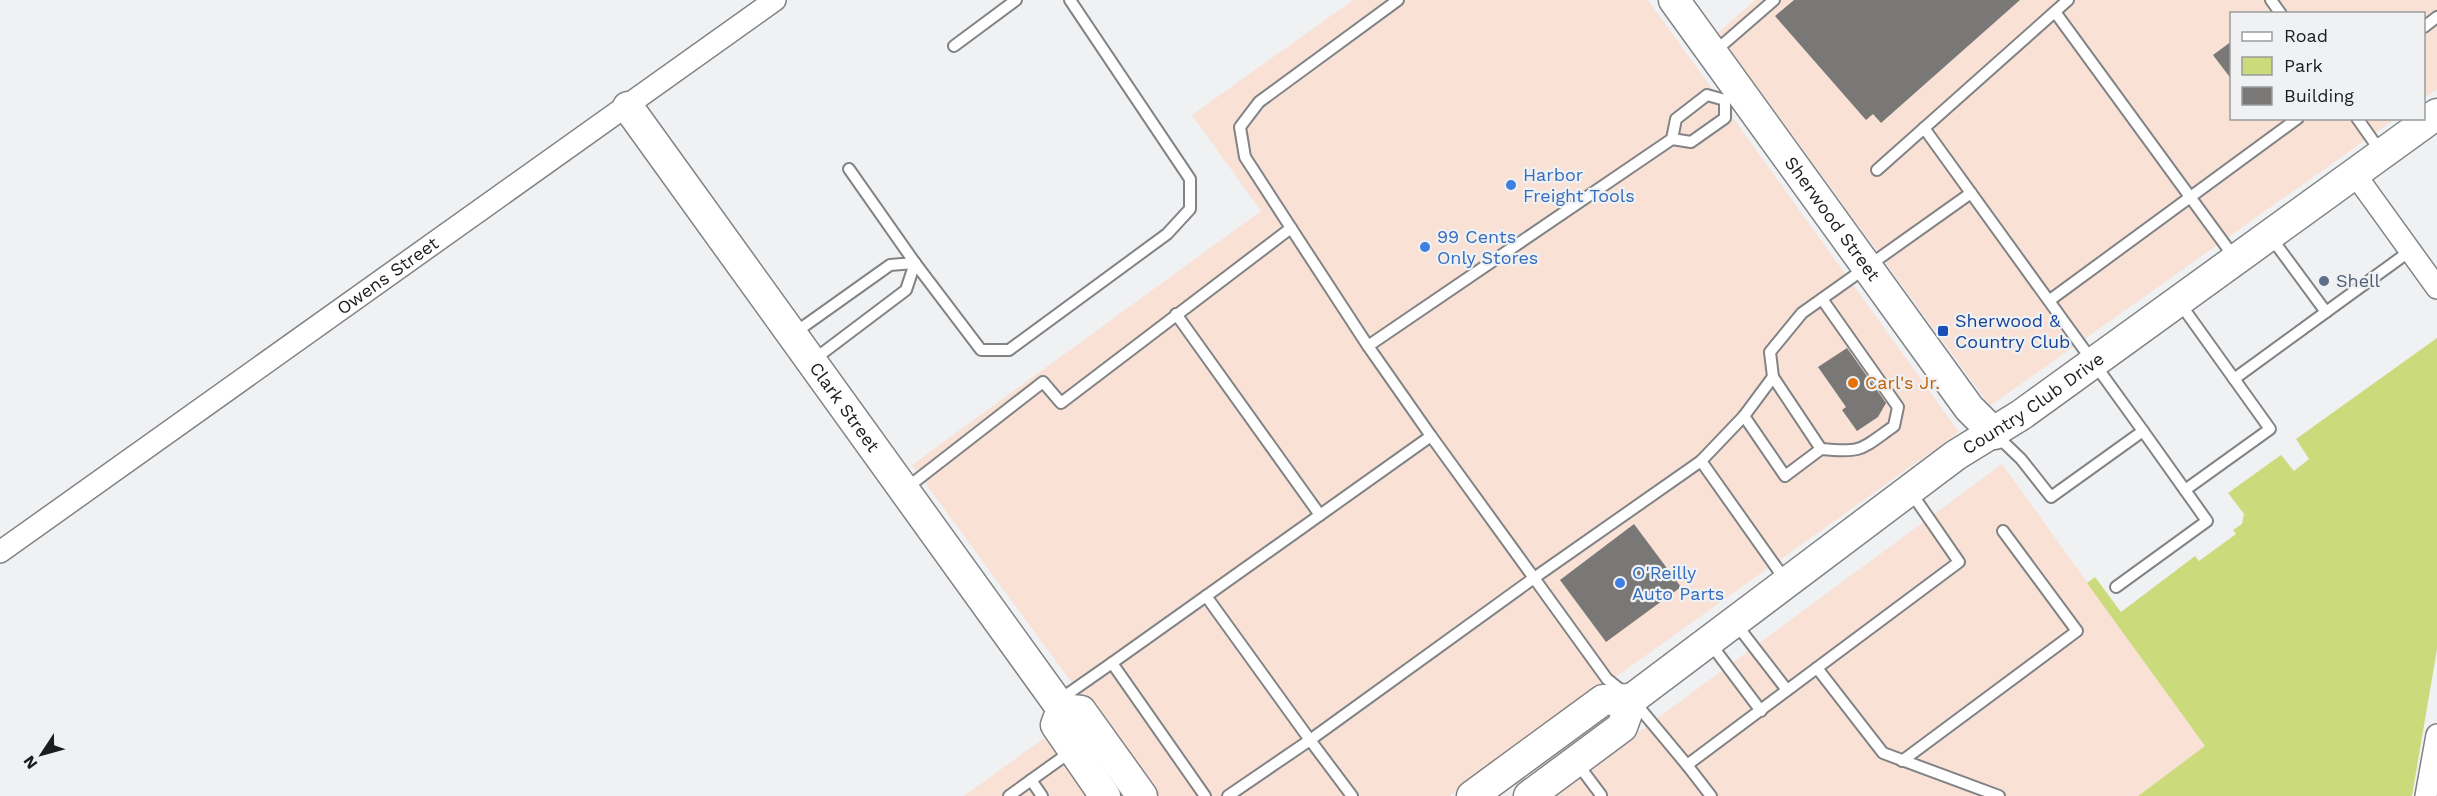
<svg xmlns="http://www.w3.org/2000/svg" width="2437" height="796" viewBox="0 0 2437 796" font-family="'Work Sans',sans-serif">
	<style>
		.commercial { fill: #f9e1d6 }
		.green { fill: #cbdb7b }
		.building { fill: #797876 }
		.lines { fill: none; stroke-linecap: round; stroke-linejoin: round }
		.lane-casing { stroke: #828385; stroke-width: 14 }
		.street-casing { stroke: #828385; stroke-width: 24 }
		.secondary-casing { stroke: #828385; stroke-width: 33 }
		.lane { stroke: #fff; stroke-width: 10 }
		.street { stroke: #fff; stroke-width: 21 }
		.secondary { stroke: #fff; stroke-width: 30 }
		.shop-dot { fill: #3f7fe0; stroke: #eff1f3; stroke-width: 2 }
		.service-dot { fill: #5c6f8a; stroke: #eff1f3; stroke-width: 2 }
		.transit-dot { fill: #1a4fb4; stroke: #eff1f3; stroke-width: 2 }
		.food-dot { fill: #e8710a; stroke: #eff1f3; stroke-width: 2 }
		.labels { text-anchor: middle; stroke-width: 4.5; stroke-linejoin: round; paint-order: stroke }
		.shop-label { font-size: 18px; fill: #366cbe; stroke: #eff1f3; text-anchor: start }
		.street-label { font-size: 18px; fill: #1b1c1d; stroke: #eff1f3 }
		.service-label { font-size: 18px; fill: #4e5e75; stroke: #eff1f3; text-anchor: start }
		.transit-label { font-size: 18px; fill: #164399; stroke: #eff1f3; text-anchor: start }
		.food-label { font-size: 18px; fill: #c56008; stroke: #eff1f3; text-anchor: start }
	</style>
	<rect width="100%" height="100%" fill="#eff1f3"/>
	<!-- commercial -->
	<g class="commercial">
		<polygon points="1353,0 1648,0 1959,432 1449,796 1155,796 912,465 1261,211 1192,115"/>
		<polygon points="1755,0 2437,0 2437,89 2424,98 2424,14 2232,14 2232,118 2395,119 1990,406 1718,33"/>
		<polygon points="2002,464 2205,746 2138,796 1552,796"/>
		<polygon points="1051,733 1097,796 964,796"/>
	</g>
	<!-- green -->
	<polygon class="green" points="2437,338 2437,649 2412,796 2138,796 2205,746 2087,583 2095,577 2121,612 2195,556 2199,561 2236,534 2233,530 2242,524 2244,514 2228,493 2281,455 2294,471 2309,459 2296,439"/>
	<!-- building -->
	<g class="building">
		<polygon points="1794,0 2020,0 1881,123 1873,114 1866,120 1775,16"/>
		<polygon points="2232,41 2232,80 2213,55"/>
		<polygon points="1847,348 1886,403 1878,417 1857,431 1842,410 1846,407 1818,367"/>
		<polygon points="1634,524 1681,587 1606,642 1560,580"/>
	</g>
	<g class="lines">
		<defs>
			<g id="lane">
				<polyline points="2271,0 2281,14"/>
				<polyline points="2055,12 2234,257"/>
				<polyline points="2424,27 2437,17"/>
				<polyline points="954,46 1016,0"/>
				<polyline points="1713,53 1774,0"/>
				<polyline points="2357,118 2381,152"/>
				<polyline points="1924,128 2143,431 2051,497 2021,459 1996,435"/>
				<polyline points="1672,139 1676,119 1707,95 1725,100"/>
				<polyline points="849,169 915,263 981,350 1009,350 1167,234 1190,209 1190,179 1070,0"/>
				<polyline points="1877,170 2068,0"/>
				<polyline points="1291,228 1368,346 1672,139 1691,142 1725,118 1725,100"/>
				<polyline points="2050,300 2298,118"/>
				<polyline points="2179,302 2270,429 2185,490"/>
				<polyline points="2326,312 2410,251"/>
				<polyline points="793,334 890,265 915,263"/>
				<polyline points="1368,346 1431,436"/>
				<polyline points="812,361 906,290 915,263"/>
				<polyline points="2234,379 2326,312 2270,236"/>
				<polyline points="1744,416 1773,377"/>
				<path d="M1821 449C1863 453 1860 450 1894 426L1898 407 1822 299"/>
				<polyline points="1701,461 1534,578 1607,679 1632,699 1687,765 1959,562 1910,491"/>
				<polyline points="904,490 1043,382 1061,403 1291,228 1245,157 1240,127 1259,102 1398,0"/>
				<polyline points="1320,515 1431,436 1534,578 1310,740 1352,796"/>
				<polyline points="1786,581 1701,461 1744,416 1785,476 1821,449 1773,377 1770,352 1802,313 1971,193"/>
				<polyline points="2116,587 2207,521 2143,431"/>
				<polyline points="1206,596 1310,740 1228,796"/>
				<polyline points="1736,624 1787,690"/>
				<polyline points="1710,643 1761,711"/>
				<polyline points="1112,663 1320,515 1176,314"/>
				<polyline points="1817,668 1883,753 1999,796"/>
				<polyline points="1059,700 1112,663 1205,796"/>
				<polyline points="1902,761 2077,631 2003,531"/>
				<polyline points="1577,763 1601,795 1600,796"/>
				<polyline points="1687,765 1711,796"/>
				<polyline points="1031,780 1042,796"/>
				<polyline points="1009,796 1073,750"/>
			</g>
			<g id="street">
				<polyline points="2354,173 2437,288"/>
				<path id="s1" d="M0 552 775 0"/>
				<polyline points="2426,796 2437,735"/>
			</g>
			<g id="secondary">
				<path id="s2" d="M1674 0 1969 408 1995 434"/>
				<path id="s3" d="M628 107 1062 709 1081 711 1142 796"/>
				<polyline points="1062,709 1056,725 1105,796"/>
				<polyline points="1472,796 1603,700 1632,699"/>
				<path id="s4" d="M1529 796 1622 727 1632 699 1956 455 2021 415 2437 114"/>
			</g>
		</defs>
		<!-- lane casing -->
		<use href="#lane" class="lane-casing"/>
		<!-- street casing -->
		<use href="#street" class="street-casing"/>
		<!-- secondary casing -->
		<use href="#secondary" class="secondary-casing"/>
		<!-- lane -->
		<use href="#lane" class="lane"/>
		<!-- street -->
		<use href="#street" class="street"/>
		<!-- secondary -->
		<use href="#secondary" class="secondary"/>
	</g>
	<!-- markers -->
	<g class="shop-dot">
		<circle cx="1511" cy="185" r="6"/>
		<circle cx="1425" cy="247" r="6"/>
		<circle cx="1620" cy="583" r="6"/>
	</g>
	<circle class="service-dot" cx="2324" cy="281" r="6"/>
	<rect class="transit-dot" x="1937" y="325" width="12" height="12" rx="3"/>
	<circle class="food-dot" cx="1853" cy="383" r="6"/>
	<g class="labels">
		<!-- shop labels -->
		<g class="shop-label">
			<text x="1523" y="181">Harbor<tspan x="1523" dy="21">Freight Tools</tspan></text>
			<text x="1437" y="243">99 Cents<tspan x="1437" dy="21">Only Stores</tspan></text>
			<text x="1632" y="579">O'Reilly<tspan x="1632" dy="21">Auto Parts</tspan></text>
		</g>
		<!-- street labels -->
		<g class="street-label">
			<text dy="6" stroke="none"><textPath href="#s2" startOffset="270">Sherwood Street</textPath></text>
			<text dy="6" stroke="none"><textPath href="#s1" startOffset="476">Owens Street</textPath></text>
			<text dy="6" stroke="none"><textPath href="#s4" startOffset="644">Country Club Drive</textPath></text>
			<text dy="6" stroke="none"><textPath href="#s3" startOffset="370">Clark Street</textPath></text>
		</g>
		<!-- service labels -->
		<g class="service-label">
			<text x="2336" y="287">Shell</text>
		</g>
		<!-- transit labels -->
		<g class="transit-label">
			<text x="1955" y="327">Sherwood &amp;<tspan x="1955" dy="21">Country Club</tspan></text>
		</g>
		<!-- food labels -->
		<g class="food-label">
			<text x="1865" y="389">Carl's Jr.</text>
		</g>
	</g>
	<!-- legend -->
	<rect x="2230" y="12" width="195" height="108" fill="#eff1f3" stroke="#9a9c9d" stroke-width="1.5"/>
	<rect x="2242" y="32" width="30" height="9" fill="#ffffff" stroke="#9a9c9d" stroke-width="1.5"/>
	<text x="2284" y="42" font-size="18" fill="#1b1c1d">Road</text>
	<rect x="2242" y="57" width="30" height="18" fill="#cbdb7b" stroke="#9a9c9d" stroke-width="1.5"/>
	<text x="2284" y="72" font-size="18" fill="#1b1c1d">Park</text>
	<rect x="2242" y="87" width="30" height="18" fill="#797876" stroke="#9a9c9d" stroke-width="1.5"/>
	<text x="2284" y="102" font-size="18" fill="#1b1c1d">Building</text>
	<!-- north arrow -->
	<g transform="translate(42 754) rotate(234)" stroke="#eff1f3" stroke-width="4.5" paint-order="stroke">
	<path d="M0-4.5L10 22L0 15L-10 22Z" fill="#1b1c1d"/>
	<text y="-9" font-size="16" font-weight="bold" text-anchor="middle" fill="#1b1c1d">N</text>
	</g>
</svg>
